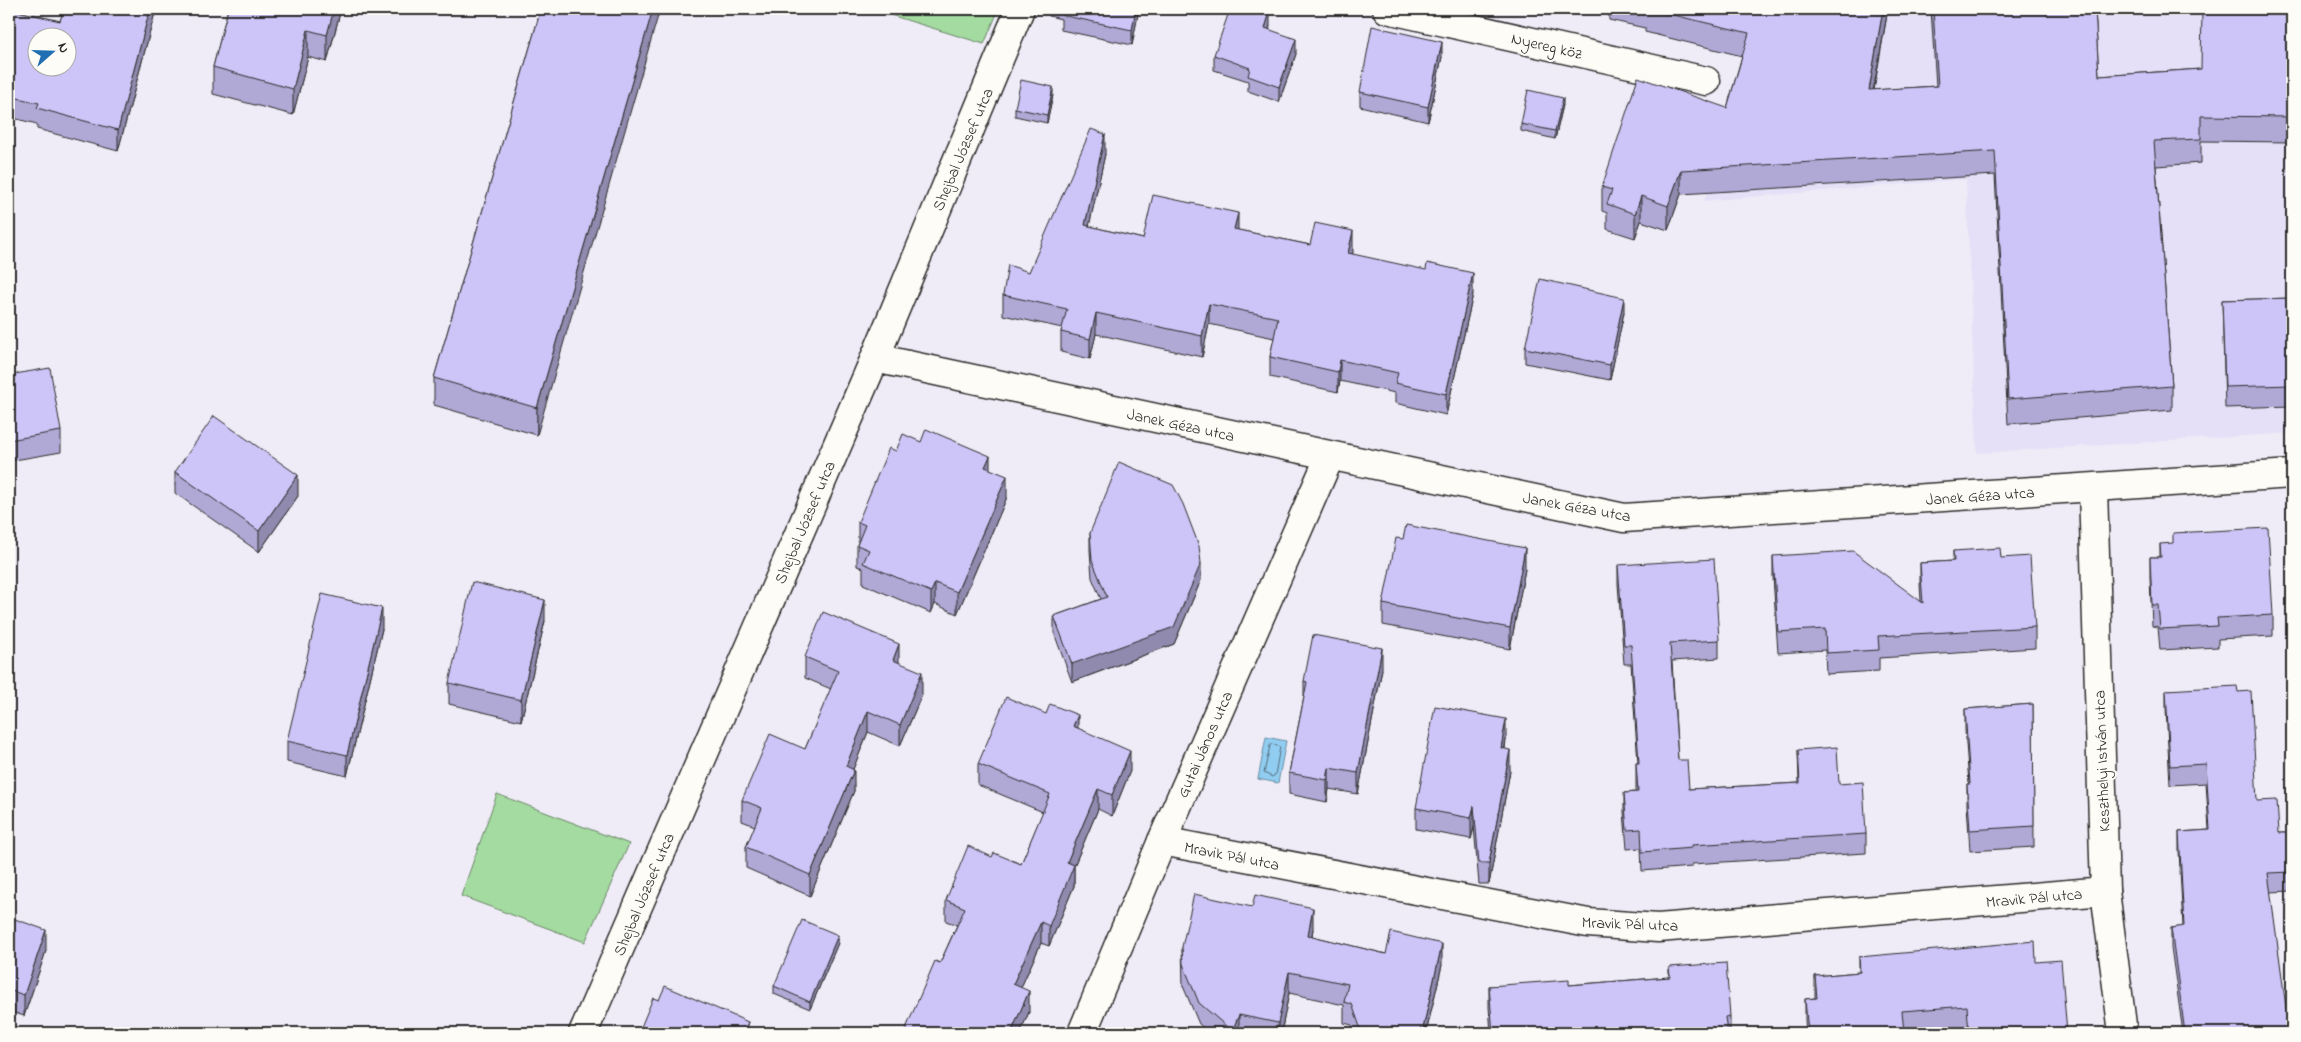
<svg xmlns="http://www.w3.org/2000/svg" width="2301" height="1042" viewBox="0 0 2301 1042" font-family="'Indie Flower',sans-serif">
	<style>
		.built { fill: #e5e0f7 }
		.green { fill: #a4dba0; stroke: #688366 }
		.water { fill: #91cdf1; stroke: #688ca2 }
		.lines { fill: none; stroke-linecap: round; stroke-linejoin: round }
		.shore { stroke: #546c7a; stroke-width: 1 }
		.street-casing { stroke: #2b2b2b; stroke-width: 31 }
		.street { stroke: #fdfcf7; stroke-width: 28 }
		.wall { fill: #b0a9d5; stroke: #2b2b2b }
		.shaded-wall { fill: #908aae; stroke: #2b2b2b }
		.building { fill: #cdc5f8; stroke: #2b2b2b; fill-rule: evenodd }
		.labels { text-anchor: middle; stroke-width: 4; stroke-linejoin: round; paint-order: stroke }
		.street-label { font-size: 16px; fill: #2b2b2b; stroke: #fdfcf7 }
	</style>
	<rect width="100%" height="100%" fill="#efecf7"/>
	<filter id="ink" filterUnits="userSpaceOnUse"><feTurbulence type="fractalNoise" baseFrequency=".02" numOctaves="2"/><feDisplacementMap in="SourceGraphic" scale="10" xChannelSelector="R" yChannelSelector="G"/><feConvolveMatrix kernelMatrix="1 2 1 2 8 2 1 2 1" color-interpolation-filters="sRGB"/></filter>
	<g filter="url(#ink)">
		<!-- built -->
		<polygon class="built" points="1755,9 2292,9 2292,433 1977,453 1966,179 1704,201"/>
		<!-- green -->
		<g class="green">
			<polygon points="871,9 999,9 984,44"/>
			<polygon points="497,794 629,844 585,942 461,896"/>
		</g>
		<!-- water -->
		<polygon class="water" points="1266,737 1286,741 1278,783 1258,779"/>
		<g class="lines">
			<!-- shore -->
			<polygon class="shore" points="1272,744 1280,747 1275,775 1272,777 1264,773 1270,746"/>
			<defs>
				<g id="street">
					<polyline points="1387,9 1706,81"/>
					<polyline points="875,358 1624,518 2292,474"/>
					<polyline points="2093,488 2105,891 2123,1033"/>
					<polyline points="1162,841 1588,923 1658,928 2105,891"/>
					<polyline points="583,1033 875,358 1020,9"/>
					<polyline points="1082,1033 1162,841 1330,456"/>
				</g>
			</defs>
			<!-- street casing -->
			<use href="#street" class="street-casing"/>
			<!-- street -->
			<use href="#street" class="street"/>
		</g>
		<!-- wall -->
		<g class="wall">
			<polygon points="9,9 60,21 64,9 156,9 118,151 37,129 37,124 9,117"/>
			<polygon points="228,9 341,9 327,62 308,57 293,115 213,94 213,67"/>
			<polygon points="541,9 537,435 434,405 434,378"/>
			<polygon points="1049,9 1139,9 1132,45 1061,30 1061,19 1049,16"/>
			<polygon points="1609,9 1888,9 1874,90 1936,86 1931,9 2095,9 2099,76 2201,69 2292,9 2292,142 2201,141 2201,163 2156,166 2172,386 2172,410 2008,424 1995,175 1681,194 1668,230 1641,221 1635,238 1607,229 1607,213 1602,211 1602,187 1727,108 1742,56 1645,32 1645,28 1609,20"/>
			<polygon points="1270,26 1269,30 1296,54 1279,102 1248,91 1248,81 1214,70 1214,55"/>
			<polygon points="1442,57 1428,122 1360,106 1360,92"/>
			<polygon points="1053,95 1047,123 1015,116 1015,108"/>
			<polygon points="1563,105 1555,139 1521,131 1521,124"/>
			<polygon points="1105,154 1089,226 1143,239 1238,230 1310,245 1353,252 1352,254 1473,294 1446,415 1395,403 1395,393 1340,381 1338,392 1270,377 1270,357 1274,338 1209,324 1202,357 1096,334 1090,359 1061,352 1061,332 1062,328 1003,315 1003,295 1029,272"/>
			<polygon points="2292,298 2292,406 2225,408 2222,300"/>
			<polygon points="1624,312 1610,380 1525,363 1525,348"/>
			<polygon points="9,375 61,431 61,452 9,461"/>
			<polygon points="921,442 990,469 1007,497 957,614 935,604 931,613 863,584 863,568 857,566 857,545 858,542 858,522 896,451"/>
			<polygon points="175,472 298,496 259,552 175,493"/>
			<polygon points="1090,533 1201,580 1174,644 1072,682 1054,633 1054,616 1101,599 1092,578 1090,551"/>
			<polygon points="1403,539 1525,569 1510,649 1383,625 1383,604"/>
			<polygon points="2160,544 2273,615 2273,636 2218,639 2218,647 2160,650 2158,627 2152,626 2150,578 2150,557 2160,557"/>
			<polygon points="1953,551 2001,558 2035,627 2035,648 1879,658 1879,671 1826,674 1825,650 1778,653 1773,577 1773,556 1921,602 1920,584 1920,563 1953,561"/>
			<polygon points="1618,565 1719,640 1719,658 1672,661 1678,760 1689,789 1799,783 1798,750 1839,784 1866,834 1866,853 1692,864 1692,867 1642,871 1641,848 1627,849 1624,812 1624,793 1636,792 1636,763 1638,763 1631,664 1624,664 1618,584"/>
			<polygon points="545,621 521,721 449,704 449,683"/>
			<polygon points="382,629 347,776 287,762 287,741"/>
			<polygon points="805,657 899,663 922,694 900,746 868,732 853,769 854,791 810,896 746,868 746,847 755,826 742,821 742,800 805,749 831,689 805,678"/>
			<polygon points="1382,669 1358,794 1329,789 1327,802 1289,794 1289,773 1304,697 1304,681"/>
			<polygon points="2166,690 2238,692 2257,801 2279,833 2292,833 2292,891 2270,892 2289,1033 2183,1033 2171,947 2171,928 2183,927 2179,851 2179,832 2209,830 2206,783 2170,785 2166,708"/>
			<polygon points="2033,704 2034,847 1970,851 1967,805 1967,784 1969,784 1965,730 1965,709"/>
			<polygon points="1078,728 1130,771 1112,816 1098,809 1074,866 1074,886 1049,946 1041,943 1021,987 1029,1012 1020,1033 904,1033 940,963 957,925 946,921 946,900 992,857 1021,864 1043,812 978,785 978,764"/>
			<polygon points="1506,740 1505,749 1510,771 1489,884 1479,884 1474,827 1471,839 1416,829 1416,808"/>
			<polygon points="9,917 46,951 24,1016 9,1011"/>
			<polygon points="1313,929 1312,936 1386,954 1442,965 1426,1033 1355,1033 1352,1025 1344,1023 1344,1005 1289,993 1281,1033 1210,1033 1199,1024 1183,986 1182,947"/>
			<polygon points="838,943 810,1009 774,994 774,986"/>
			<polygon points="1859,957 2036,962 2067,1033 1968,1033 1967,1027 1904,1032 1904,1033 1806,1033 1805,1020 1805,999 1815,998 1815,976 1859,972"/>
			<polygon points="1669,967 1730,1016 1730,1033 1491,1033 1489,1007 1489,986 1569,985 1669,977"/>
			<polygon points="641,1027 748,1033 641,1033"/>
		</g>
		<!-- shaded-wall -->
		<g class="shaded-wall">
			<polygon points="150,9 156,9 118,151 118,130"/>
			<polygon points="334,9 341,9 327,62 327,35"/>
			<polygon points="653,9 660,9 537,435 537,408"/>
			<polygon points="1136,9 1139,9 1132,45 1132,30"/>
			<polygon points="1883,9 1888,9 1869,114 1869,90"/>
			<polygon points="1270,12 1270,26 1265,43 1265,28"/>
			<polygon points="308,30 308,57 293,115 293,89"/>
			<polygon points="1296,39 1296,54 1279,102 1279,87"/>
			<polygon points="1442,42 1442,57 1428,122 1428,107"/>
			<polygon points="1053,87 1053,95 1047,123 1047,115"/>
			<polygon points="1563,98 1563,105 1555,139 1555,131"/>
			<polygon points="1105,134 1105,154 1085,245 1085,225"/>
			<polygon points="1681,170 1681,194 1668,230 1668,206"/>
			<polygon points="1641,196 1641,221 1635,238 1635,214"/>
			<polygon points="1238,213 1238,234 1234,229"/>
			<polygon points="1353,231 1353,252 1348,273 1348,253"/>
			<polygon points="1473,273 1473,294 1446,415 1446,394"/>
			<polygon points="1624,298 1624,312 1610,380 1610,365"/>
			<polygon points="1209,304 1209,324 1202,357 1202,336"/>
			<polygon points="1096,313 1096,334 1090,359 1090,339"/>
			<polygon points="1340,360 1340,381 1338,392 1338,372"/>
			<polygon points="990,456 990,477 985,467"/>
			<polygon points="298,475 298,496 259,552 259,531"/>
			<polygon points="1007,476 1007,497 957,614 957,592"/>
			<polygon points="1525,548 1525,569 1510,649 1510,628"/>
			<polygon points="1201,563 1201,580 1174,644 1072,682 1072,664"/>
			<polygon points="935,583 935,604 931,613 931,592"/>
			<polygon points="545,600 545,621 521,721 521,700"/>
			<polygon points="382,608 382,629 347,776 347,755"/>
			<polygon points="899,644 899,665 893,660"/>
			<polygon points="1382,648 1382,669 1358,794 1358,773"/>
			<polygon points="922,672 922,694 900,746 900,725"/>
			<polygon points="868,711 868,732 846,787 846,766"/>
			<polygon points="1078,715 1078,736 1073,726"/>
			<polygon points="1506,719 1506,740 1501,769 1501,748"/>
			<polygon points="1510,750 1510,771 1489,884 1489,863"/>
			<polygon points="1130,751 1130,771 1112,816 1112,795"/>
			<polygon points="1329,768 1329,789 1327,802 1327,780"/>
			<polygon points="854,770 854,791 810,896 810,875"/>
			<polygon points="1098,789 1098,809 1074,866 1074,886 1049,946 1049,926 1067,862"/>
			<polygon points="1474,806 1474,827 1471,839 1471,818"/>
			<polygon points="1313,908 1313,929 1308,956 1308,935"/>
			<polygon points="1041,922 1041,943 1013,1005 1013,984"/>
			<polygon points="46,930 46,951 24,1016 24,995"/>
			<polygon points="838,935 838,943 810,1009 810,1002"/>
			<polygon points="1442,944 1442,965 1426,1033 1422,1033"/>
			<polygon points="1289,972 1289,993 1281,1033 1278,1033 1278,1023"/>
			<polygon points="1029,991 1029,1012 1020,1033 1011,1033"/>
			<polygon points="1239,1015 1239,1033 1232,1033 1232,1031"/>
			<polygon points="748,1022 748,1033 743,1033"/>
		</g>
		<!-- building -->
		<g class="building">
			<path d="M9 9 60 21 64 9H150L118 130 37 108 39 103 9 96ZM38 38H68V68H38Z"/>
			<polygon points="228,9 334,9 327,35 308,30 293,89 213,67"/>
			<polygon points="541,9 653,9 537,408 434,378"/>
			<polygon points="1062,9 1136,9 1132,30 1061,15"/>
			<polygon points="1230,9 1262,9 1270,12 1265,28 1296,39 1279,87 1248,76 1250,68 1214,55"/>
			<polygon points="1648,9 1883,9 1869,90 1938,86 1933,9 2095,9 2099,76 2201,69 2202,9 2292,9 2292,117 2201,116 2201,139 2154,141 2172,386 2008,399 1995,151 1681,170 1668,206 1641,196 1635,214 1607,204 1612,190 1602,187 1638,77 1727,108 1749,33"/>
			<polygon points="1372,26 1442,42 1428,107 1360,92"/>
			<polygon points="1021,80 1053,87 1047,115 1015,108"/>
			<polygon points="1528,90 1563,98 1555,131 1521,124"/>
			<polygon points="1091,129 1105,134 1085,225 1143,239 1153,195 1238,213 1234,229 1310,245 1315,223 1353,231 1348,253 1426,270 1427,263 1473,273 1446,394 1395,383 1398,373 1340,360 1338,372 1270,357 1278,318 1209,304 1202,336 1096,313 1090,339 1061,332 1067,309 1003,295 1008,265 1029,272"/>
			<polygon points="1540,279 1624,298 1610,365 1525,348"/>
			<polygon points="2292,298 2292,385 2225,387 2222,300"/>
			<polygon points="50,368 61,431 9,440 9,375"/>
			<polygon points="214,416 298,475 259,531 175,472"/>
			<polygon points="926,429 990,456 985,467 1007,476 957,592 935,583 931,592 863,563 869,550 857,545 865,525 858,522 889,448 896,451 903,434 921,442"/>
			<polygon points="1119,462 1173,485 1183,504 1199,546 1201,563 1174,627 1072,664 1054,616 1107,597 1092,560 1090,533"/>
			<polygon points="1406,525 1525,548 1510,628 1383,604 1396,538 1403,539"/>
			<polygon points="2268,528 2273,615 2217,618 2218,626 2160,629 2158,605 2152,605 2150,557 2161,557 2160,544 2173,543 2173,533"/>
			<polygon points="2000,548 2001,558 2030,556 2035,627 1878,636 1879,650 1826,653 1825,629 1778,632 1773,556 1853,551 1923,603 1920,563 1954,561 1953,551"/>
			<polygon points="1714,559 1719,640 1670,643 1678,760 1687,760 1689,789 1800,783 1798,750 1837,747 1839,784 1863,782 1866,834 1692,845 1692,848 1642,852 1641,829 1627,830 1624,793 1638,792 1636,763 1639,763 1631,645 1624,645 1618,565"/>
			<polygon points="472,582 545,600 521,700 449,683"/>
			<polygon points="322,594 382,608 347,755 287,741"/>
			<polygon points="823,612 899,644 893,660 922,672 900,725 868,711 846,766 854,770 810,875 746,847 762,808 742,800 770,734 805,749 838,671 805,657"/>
			<polygon points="1313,635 1382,648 1358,773 1329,768 1327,780 1289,773 1307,682 1304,681"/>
			<polygon points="2237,686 2238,692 2251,691 2257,801 2277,800 2279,833 2292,833 2292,872 2268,873 2289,1030 2266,1033 2185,1033 2171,928 2184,926 2179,832 2210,830 2206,764 2170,766 2166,690"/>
			<polygon points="1006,697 1046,714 1050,704 1078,715 1073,726 1130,751 1112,795 1098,789 1067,862 1074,865 1049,926 1041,922 1013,984 1029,991 1011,1033 904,1033 935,961 940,963 965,908 946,900 968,846 992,857 994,853 1021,864 1050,794 978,764"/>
			<polygon points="2033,704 2034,826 1970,830 1967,784 1970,784 1965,709"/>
			<polygon points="1435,706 1506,719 1501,748 1510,750 1489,863 1479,863 1474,806 1471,818 1416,808"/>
			<polygon points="1194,894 1252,907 1255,895 1313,908 1308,935 1386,954 1391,932 1442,944 1422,1033 1366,1033 1360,1027 1352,1004 1344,1002 1348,984 1289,972 1278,1023 1239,1015 1232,1031 1199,1003 1183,964 1182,947"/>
			<polygon points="9,917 46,930 24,995 9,990"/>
			<polygon points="802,920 838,935 810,1002 774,986"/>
			<polygon points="2035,941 2036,962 2061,960 2067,1033 1969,1033 1967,1006 1902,1011 1904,1033 1808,1033 1805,999 1817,998 1815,976 1860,972 1859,957"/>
			<polygon points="1726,963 1730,1016 1725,1017 1727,1033 1673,1033 1673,1028 1610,1033 1493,1033 1489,986 1569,980 1569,985 1670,977 1669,967"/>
			<polygon points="665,986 748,1022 743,1033 645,1033 647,1030 641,1027 653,998 659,1000"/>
		</g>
	</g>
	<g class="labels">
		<!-- street labels -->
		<g class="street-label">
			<text transform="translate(1547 45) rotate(13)" y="6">Nyereg köz</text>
			<text transform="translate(962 149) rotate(-67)" y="6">Shejbal József utca</text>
			<text transform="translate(1181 424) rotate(12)" y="6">Janek Géza utca</text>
			<text transform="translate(1980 495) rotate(-4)" y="6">Janek Géza utca</text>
			<text transform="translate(1577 506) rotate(10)" y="6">Janek Géza utca</text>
			<text transform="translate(804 522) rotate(-67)" y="6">Shejbal József utca</text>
			<text transform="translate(1204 744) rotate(-66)" y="6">Gutai János utca</text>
			<text transform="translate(2101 761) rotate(-92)" y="6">Keszthelyi István utca</text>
			<text transform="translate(1232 855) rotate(11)" y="6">Mravik Pál utca</text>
			<text transform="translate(643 894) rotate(-67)" y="6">Shejbal József utca</text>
			<text transform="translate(2034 897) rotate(-5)" y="6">Mravik Pál utca</text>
			<text transform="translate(1630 923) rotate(2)" y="6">Mravik Pál utca</text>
		</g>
	</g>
	<!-- margin -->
	<rect width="2301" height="1042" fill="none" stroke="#fdfcf7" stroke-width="30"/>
	<rect x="15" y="15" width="2271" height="1012" fill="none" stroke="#2b2b2b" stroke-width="2" filter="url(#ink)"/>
	<!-- north arrow -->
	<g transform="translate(52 52) rotate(70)"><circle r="24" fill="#fdfcf7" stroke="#a9a8a5"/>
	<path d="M0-4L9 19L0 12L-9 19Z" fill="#1f6fb2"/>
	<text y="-8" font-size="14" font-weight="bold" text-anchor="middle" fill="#2b2b2b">N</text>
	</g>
</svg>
